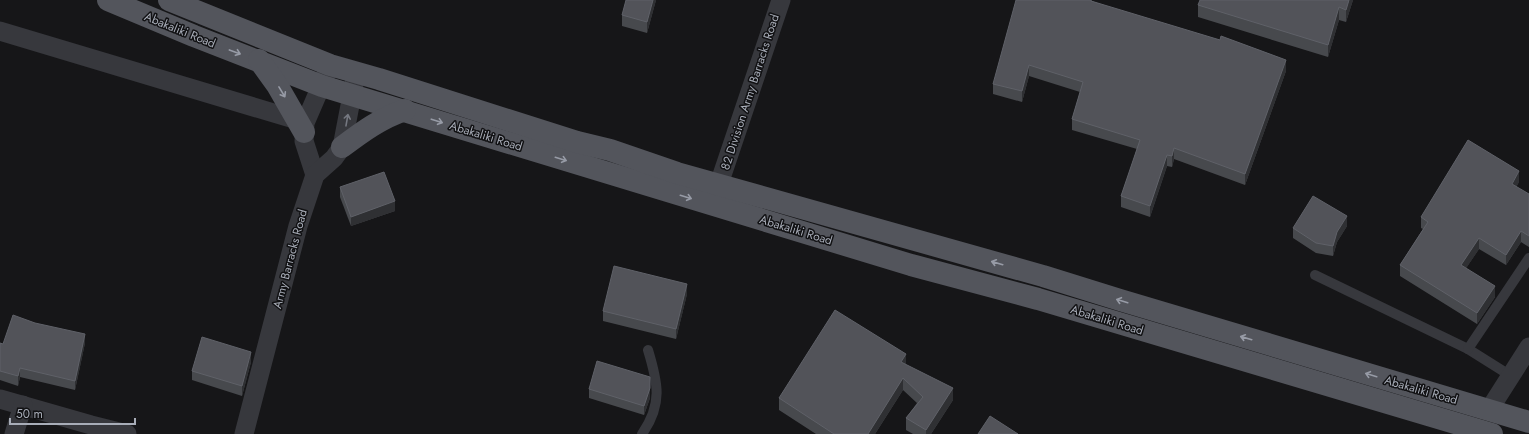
<svg xmlns="http://www.w3.org/2000/svg" width="1529" height="434" viewBox="0 0 1529 434" font-family="Jost,sans-serif">
	<style>
		.lines { fill: none; stroke-linecap: round; stroke-linejoin: round }
		.lane { stroke: #37383d; stroke-width: 10 }
		.street { stroke: #37383d; stroke-width: 19 }
		.primary { stroke: #53555c; stroke-width: 22 }
		.wall { fill: #47494d }
		.shaded-wall { fill: #2f3033 }
		.building { fill: #525359; stroke: #5f6168 }
		.oneway { stroke: #979ba6 }
		.oneway2 { stroke: #757881 }
		.labels { text-anchor: middle; stroke-width: 3; stroke-linejoin: round; paint-order: stroke }
		.street-label { font-size: 12px; fill: #a8adb8; stroke: #111113 }
	</style>
	<rect width="100%" height="100%" fill="#161618"/>
	<g class="lines">
		<!-- lane -->
		<g class="lane">
			<polyline points="1315,275 1468,349 1511,376"/>
			<polyline points="1468,349 1529,258"/>
			<path d="M642 434C663 404 658 383 648 350"/>
		</g>
		<!-- street -->
		<g class="street">
			<polyline points="0,31 297,120"/>
			<polyline points="315,175 304,141 305,123 330,65"/>
			<polyline points="719,184 781,0"/>
			<polyline points="0,399 91,425 127,434"/>
			<polyline points="1489,410 1529,347"/>
			<polyline points="14,434 23,405"/>
			<polyline points="244,434 298,226 315,175 334,158 342,147 356,74"/>
		</g>
		<!-- primary -->
		<g class="primary">
			<polyline points="108,0 194,36 322,86 911,265 1038,299 1492,434"/>
			<polyline points="169,0 330,65 379,79 577,142 610,150 677,173 1043,276 1120,300 1529,422"/>
			<polyline points="259,60 277,85 304,132"/>
			<path d="M342 147C362 132 381 118 405 110"/>
		</g>
	</g>
	<!-- wall -->
	<g class="wall">
		<polygon points="656,0 647,33 622,26 622,15"/>
		<polygon points="1092,0 1092,1 1286,71 1245,185 1174,159 1172,167 1167,166 1150,217 1121,207 1121,196 1137,149 1072,130 1072,119 1080,92 1029,76 1022,102 993,94 993,84"/>
		<polygon points="1353,0 1346,22 1339,20 1328,57 1198,17 1198,5"/>
		<polygon points="1519,182 1516,187 1529,194 1529,247 1521,242 1506,265 1479,249 1466,268 1495,297 1477,324 1400,276 1400,265 1423,229 1421,228 1421,217"/>
		<polygon points="340,187 395,211 351,226 340,197"/>
		<polygon points="1347,226 1337,242 1333,256 1316,253 1293,238 1293,228"/>
		<polygon points="687,294 676,339 603,321 603,311"/>
		<polygon points="0,343 3,344 85,343 75,390 20,377 18,386 0,380"/>
		<polygon points="251,362 242,396 192,380 192,371"/>
		<polygon points="906,365 953,400 931,434 913,434 906,430 906,418 917,403 903,390 875,434 816,434 779,410 779,398"/>
		<polygon points="650,377 650,398 644,415 589,398 589,389"/>
	</g>
	<!-- shaded-wall -->
	<g class="shaded-wall">
		<polygon points="653,0 656,0 647,33 647,22"/>
		<polygon points="1349,0 1353,0 1346,22 1346,10"/>
		<polygon points="1339,7 1339,20 1328,57 1328,45"/>
		<polygon points="1286,60 1286,71 1245,185 1245,174"/>
		<polygon points="1029,65 1029,76 1022,102 1022,91"/>
		<polygon points="1174,148 1174,159 1172,167 1172,156"/>
		<polygon points="1167,155 1167,166 1150,217 1150,206"/>
		<polygon points="1519,171 1519,182 1512,195 1512,184"/>
		<polygon points="395,201 395,211 351,226 351,217"/>
		<polygon points="1347,216 1347,226 1337,242 1333,256 1333,246 1337,232"/>
		<polygon points="1521,231 1521,242 1506,265 1506,255"/>
		<polygon points="1479,238 1479,249 1461,276 1461,265"/>
		<polygon points="687,284 687,294 676,339 676,329"/>
		<polygon points="1495,286 1495,297 1477,324 1477,313"/>
		<polygon points="85,334 85,343 75,390 75,381"/>
		<polygon points="251,352 251,362 242,396 242,386"/>
		<polygon points="906,354 906,366 901,362"/>
		<polygon points="20,368 20,377 18,386 18,376"/>
		<polygon points="903,378 903,390 875,434 868,434"/>
		<polygon points="650,388 650,398 644,415 644,406"/>
		<polygon points="953,388 953,400 931,434 926,434 926,430"/>
	</g>
	<!-- building -->
	<g class="building">
		<polygon points="626,0 653,0 647,22 622,15"/>
		<polygon points="1016,0 1091,0 1091,1 1220,40 1221,36 1286,60 1245,174 1174,148 1172,156 1167,155 1150,206 1121,196 1140,140 1072,119 1083,82 1029,65 1022,91 993,84"/>
		<polygon points="1200,0 1349,0 1346,10 1339,7 1328,45 1198,5"/>
		<polygon points="1468,140 1519,171 1512,184 1529,194 1529,236 1521,231 1506,255 1479,238 1461,265 1495,286 1477,313 1400,265 1428,222 1421,217"/>
		<polygon points="384,172 395,201 351,217 340,187"/>
		<polygon points="1313,196 1347,216 1337,232 1333,246 1316,243 1293,228"/>
		<polygon points="614,266 687,284 676,329 603,311"/>
		<polygon points="835,310 906,354 901,362 953,388 926,430 906,418 923,397 903,378 868,434 834,434 779,398"/>
		<polygon points="13,315 35,323 85,334 75,381 20,368 18,376 0,371 0,343 3,344"/>
		<polygon points="202,337 251,352 242,386 192,371"/>
		<polygon points="597,361 650,377 650,388 644,406 589,389"/>
		<polygon points="990,416 1018,434 978,434"/>
	</g>
	<!-- one-way arrows -->
	<defs><path id="oneway-shaft" d="M-6 0H5M1.5-3L5.5 0L1.5 3" fill="none" stroke-width="1.6" stroke-linecap="round" stroke-linejoin="round"/></defs>
	<g class="oneway">
		<use href="#oneway-shaft" transform="translate(235 52) rotate(20)"/>
		<use href="#oneway-shaft" transform="translate(282 92) rotate(59)"/>
		<use href="#oneway-shaft" transform="translate(437 121) rotate(18)"/>
		<use href="#oneway-shaft" transform="translate(561 159) rotate(17)"/>
		<use href="#oneway-shaft" transform="translate(686 197) rotate(17)"/>
		<use href="#oneway-shaft" transform="translate(997 263) rotate(-164)"/>
		<use href="#oneway-shaft" transform="translate(1122 301) rotate(-163)"/>
		<use href="#oneway-shaft" transform="translate(1246 338) rotate(-164)"/>
		<use href="#oneway-shaft" transform="translate(1371 375) rotate(-163)"/>
	</g>
	<use class="oneway2" href="#oneway-shaft" transform="translate(347 120) rotate(-80)"/>
	<g class="labels">
		<!-- street labels -->
		<g class="street-label">
			<text transform="translate(180 30) rotate(22)" y="4">Abakaliki Road</text>
			<text transform="translate(750 92) rotate(-72)" y="4">82 Division Army Barracks Road</text>
			<text transform="translate(486 136) rotate(17)" y="4">Abakaliki Road</text>
			<text transform="translate(796 230) rotate(17)" y="4">Abakaliki Road</text>
			<text transform="translate(290 259) rotate(-75)" y="4">Army Barracks Road</text>
			<text transform="translate(1107 320) rotate(17)" y="4">Abakaliki Road</text>
			<text transform="translate(1421 390) rotate(16)" y="4">Abakaliki Road</text>
		</g>
	</g>
	<!-- scale -->
	<path d="M10 418v6h125v-6" fill="none" stroke="#a8adb8" stroke-width="2"/>
	<text x="16" y="418" font-size="12" fill="#a8adb8" stroke="#111113" stroke-width="3" paint-order="stroke">50 m</text>
</svg>
